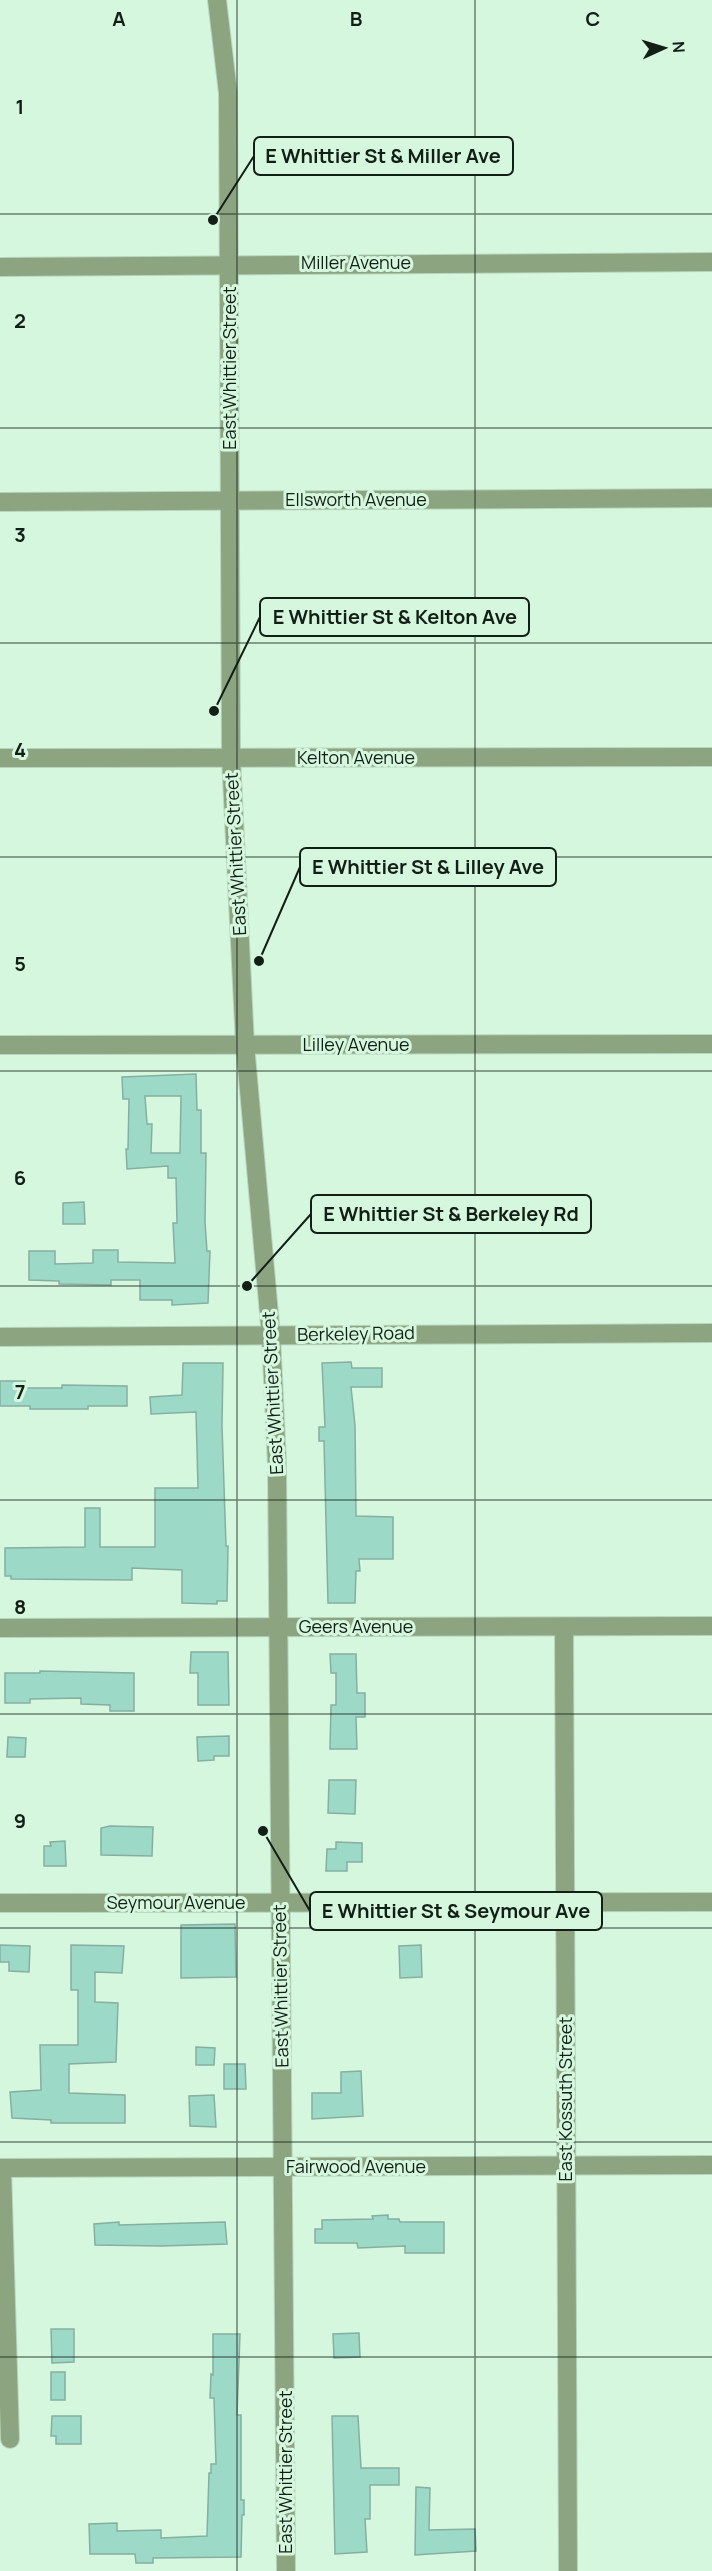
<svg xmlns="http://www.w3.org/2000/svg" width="712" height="2571" viewBox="0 0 712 2571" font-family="Manrope,sans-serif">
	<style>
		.building { fill: #9cd9c7; stroke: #86afa2; stroke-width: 1.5; fill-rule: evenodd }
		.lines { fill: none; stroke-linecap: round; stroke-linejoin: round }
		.minor-casing { stroke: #b6d4be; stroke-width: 20 }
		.minor { stroke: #8da480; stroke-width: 18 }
		.grid { fill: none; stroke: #131f16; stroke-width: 1.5; stroke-opacity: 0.55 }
		.labels { text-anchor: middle; stroke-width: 6; stroke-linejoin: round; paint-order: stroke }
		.street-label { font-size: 18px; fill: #131f16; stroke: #d5f7de }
		.grid-label { font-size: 20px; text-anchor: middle; font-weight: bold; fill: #131f16; stroke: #d5f7de; stroke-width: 6; stroke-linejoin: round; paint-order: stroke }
		.leader { fill: none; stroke: #131f16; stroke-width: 2 }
		.callout-dot { fill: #131f16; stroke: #d5f7de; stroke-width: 2 }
		.callout { fill: #d5f7de; stroke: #131f16; stroke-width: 2 }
		.callout-label { font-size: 20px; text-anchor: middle; font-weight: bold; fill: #131f16 }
	</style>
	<rect width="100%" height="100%" fill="#d5f7de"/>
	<!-- building -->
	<g class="building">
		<path d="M196 1074 197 1110H201V1153H206L205 1222 207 1251H210L208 1303 172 1305V1300H140V1280H111V1285L59 1284V1281L29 1280V1251H55V1264L93 1263V1250H118V1262L175 1263 173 1223H177L176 1178H168V1166L127 1169 126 1149H128L129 1099H123L122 1077ZM145 1096H181L180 1153H151L152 1124H147Z"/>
		<polygon points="84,1202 85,1224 63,1224 63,1203"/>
		<polygon points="351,1362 352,1368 382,1368 382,1387 351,1387 355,1425 356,1516 393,1517 393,1559 359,1559 360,1571 356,1571 355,1603 328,1603 324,1441 319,1441 319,1427 325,1427 322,1363"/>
		<polygon points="183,1363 223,1363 222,1426 226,1546 228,1546 227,1601 217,1601 217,1604 182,1603 182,1570 132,1568 132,1580 11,1579 11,1576 5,1576 5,1548 85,1547 85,1508 100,1508 100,1547 155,1547 155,1488 198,1488 196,1412 151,1414 150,1397 182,1395"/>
		<polygon points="0,1381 25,1381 24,1388 62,1388 62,1385 127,1386 127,1406 88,1406 88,1409 30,1409 30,1406 0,1406"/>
		<polygon points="191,1652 228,1652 229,1705 198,1705 198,1673 190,1673"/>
		<polygon points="330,1654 356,1654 357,1693 365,1693 365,1717 356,1717 357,1749 330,1749 331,1705 336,1705 336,1673 331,1673"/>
		<polygon points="40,1671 134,1673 134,1711 110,1711 110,1705 81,1704 81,1698 30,1699 30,1703 5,1703 5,1673 40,1673"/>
		<polygon points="229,1736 229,1756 214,1756 214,1760 198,1761 197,1737"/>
		<polygon points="8,1737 26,1738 25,1757 7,1757"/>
		<polygon points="329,1780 356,1780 355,1814 328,1813"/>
		<polygon points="110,1826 153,1827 152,1856 101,1855 101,1828"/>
		<polygon points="65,1841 66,1866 44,1866 44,1846 51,1846 50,1842"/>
		<polygon points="336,1842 362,1843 362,1862 347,1862 347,1871 326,1871 327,1849 336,1849"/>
		<polygon points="235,1924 236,1977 181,1978 181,1925"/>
		<polygon points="0,1945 30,1946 29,1972 9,1971 9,1962 0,1962"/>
		<polygon points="71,1945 124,1946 122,1973 95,1972 95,2002 118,2003 116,2062 69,2064 69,2093 125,2095 125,2123 51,2123 51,2120 12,2118 10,2092 41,2090 40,2045 78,2045 78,1990 71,1990"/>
		<polygon points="421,1945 422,1977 400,1978 399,1946"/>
		<polygon points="196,2047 215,2048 214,2065 196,2065"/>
		<polygon points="224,2064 245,2064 246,2089 224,2089"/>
		<polygon points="361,2071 363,2116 312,2119 312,2093 341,2093 341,2072"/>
		<polygon points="214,2095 216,2127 190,2126 189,2096"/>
		<polygon points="388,2215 388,2219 399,2219 400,2222 444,2222 444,2253 405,2253 405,2246 358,2248 357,2243 315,2243 315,2229 322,2229 322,2220 373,2219 372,2216"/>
		<polygon points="119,2222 119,2225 225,2222 227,2244 162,2246 95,2245 94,2224"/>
		<polygon points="51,2329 74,2329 74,2362 52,2363"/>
		<polygon points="359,2333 360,2357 334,2358 333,2334"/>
		<polygon points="213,2334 240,2334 237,2415 241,2415 241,2500 244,2500 244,2515 242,2515 241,2557 153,2558 153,2563 136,2563 135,2554 90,2554 89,2524 117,2523 117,2531 161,2530 161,2538 207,2536 209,2473 211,2473 211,2464 216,2464 214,2398 210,2398 211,2374 213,2375"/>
		<rect x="51" y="2372" width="14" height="28"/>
		<polygon points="52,2416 81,2416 81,2444 56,2444 56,2436 51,2436"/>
		<polygon points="332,2416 358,2416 361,2468 399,2468 399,2485 370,2485 370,2519 365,2519 367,2552 335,2554"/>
		<polygon points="416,2487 430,2488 429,2530 475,2529 476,2551 415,2555"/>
	</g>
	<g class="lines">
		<defs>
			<g id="minor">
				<polyline points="217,0 228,93 231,758 245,1045 271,1336 277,1464 286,2571"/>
				<polyline points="0,267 712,262"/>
				<polyline points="0,502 712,498"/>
				<polyline points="0,758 712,757"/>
				<polyline points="0,1045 712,1044"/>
				<polyline points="0,1337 712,1333"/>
				<polyline points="564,1627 568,2571"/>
				<polyline points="0,1628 712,1626"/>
				<polyline points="0,1903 712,1902"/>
				<polyline points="0,2168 712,2165"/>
				<polyline points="2,2168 10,2439"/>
			</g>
		</defs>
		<!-- minor casing -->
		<use href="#minor" class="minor-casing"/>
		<!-- minor -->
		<use href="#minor" class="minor"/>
	</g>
	<!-- grid -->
	<path class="grid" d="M237 0V2571M475 0V2571M0 214H712M0 428H712M0 643H712M0 857H712M0 1071H712M0 1286H712M0 1500H712M0 1714H712M0 1928H712M0 2142H712M0 2357H712"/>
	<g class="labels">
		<!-- street labels -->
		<g class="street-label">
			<text x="356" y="269">Miller Avenue</text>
			<text transform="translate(230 368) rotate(-90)" y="6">East Whittier Street</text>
			<text x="356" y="506">Ellsworth Avenue</text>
			<text x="356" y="764">Kelton Avenue</text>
			<text transform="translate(236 854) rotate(-93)" y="6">East Whittier Street</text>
			<text x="356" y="1051">Lilley Avenue</text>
			<text transform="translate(356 1334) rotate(-1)" y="6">Berkeley Road</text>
			<text transform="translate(273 1393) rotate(-93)" y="6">East Whittier Street</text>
			<text x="356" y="1633">Geers Avenue</text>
			<text x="176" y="1909">Seymour Avenue</text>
			<text transform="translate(281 1986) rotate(-91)" y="6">East Whittier Street</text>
			<text transform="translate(566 2099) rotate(-90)" y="6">East Kossuth Street</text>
			<text x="356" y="2173">Fairwood Avenue</text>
			<text transform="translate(286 2472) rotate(-90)" y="6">East Whittier Street</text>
		</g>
	</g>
	<g class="grid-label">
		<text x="119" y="26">A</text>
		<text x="356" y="26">B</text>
		<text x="593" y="26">C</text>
		<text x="20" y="114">1</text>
		<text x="20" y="328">2</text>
		<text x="20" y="542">3</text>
		<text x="20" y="757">4</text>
		<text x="20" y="971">5</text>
		<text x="20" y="1185">6</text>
		<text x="20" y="1399">7</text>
		<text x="20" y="1614">8</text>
		<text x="20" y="1828">9</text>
	</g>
	<!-- callouts -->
	<path class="leader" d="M213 220L254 156M214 711L260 617M259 961L300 867M247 1286L311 1214M263 1831L310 1911"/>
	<g class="callout-dot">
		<circle cx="213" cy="220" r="6"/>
		<circle cx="214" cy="711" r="6"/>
		<circle cx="259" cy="961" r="6"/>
		<circle cx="247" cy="1286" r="6"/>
		<circle cx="263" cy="1831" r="6"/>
	</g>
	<g class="callout">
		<rect x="254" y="137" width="259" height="38" rx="6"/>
		<rect x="260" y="598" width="269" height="38" rx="6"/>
		<rect x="300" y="848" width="256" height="38" rx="6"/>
		<rect x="311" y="1195" width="280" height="38" rx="6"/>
		<rect x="310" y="1892" width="292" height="38" rx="6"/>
	</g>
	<g class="callout-label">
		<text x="383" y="163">E Whittier St &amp; Miller Ave</text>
		<text x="395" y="624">E Whittier St &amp; Kelton Ave</text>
		<text x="428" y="874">E Whittier St &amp; Lilley Ave</text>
		<text x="451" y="1221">E Whittier St &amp; Berkeley Rd</text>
		<text x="456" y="1918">E Whittier St &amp; Seymour Ave</text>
	</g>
	<!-- north arrow -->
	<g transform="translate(664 48) rotate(86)" stroke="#d5f7de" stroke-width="4.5" paint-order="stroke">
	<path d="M0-4.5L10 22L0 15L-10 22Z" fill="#131f16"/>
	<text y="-9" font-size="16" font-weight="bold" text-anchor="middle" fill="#131f16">N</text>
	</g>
</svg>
